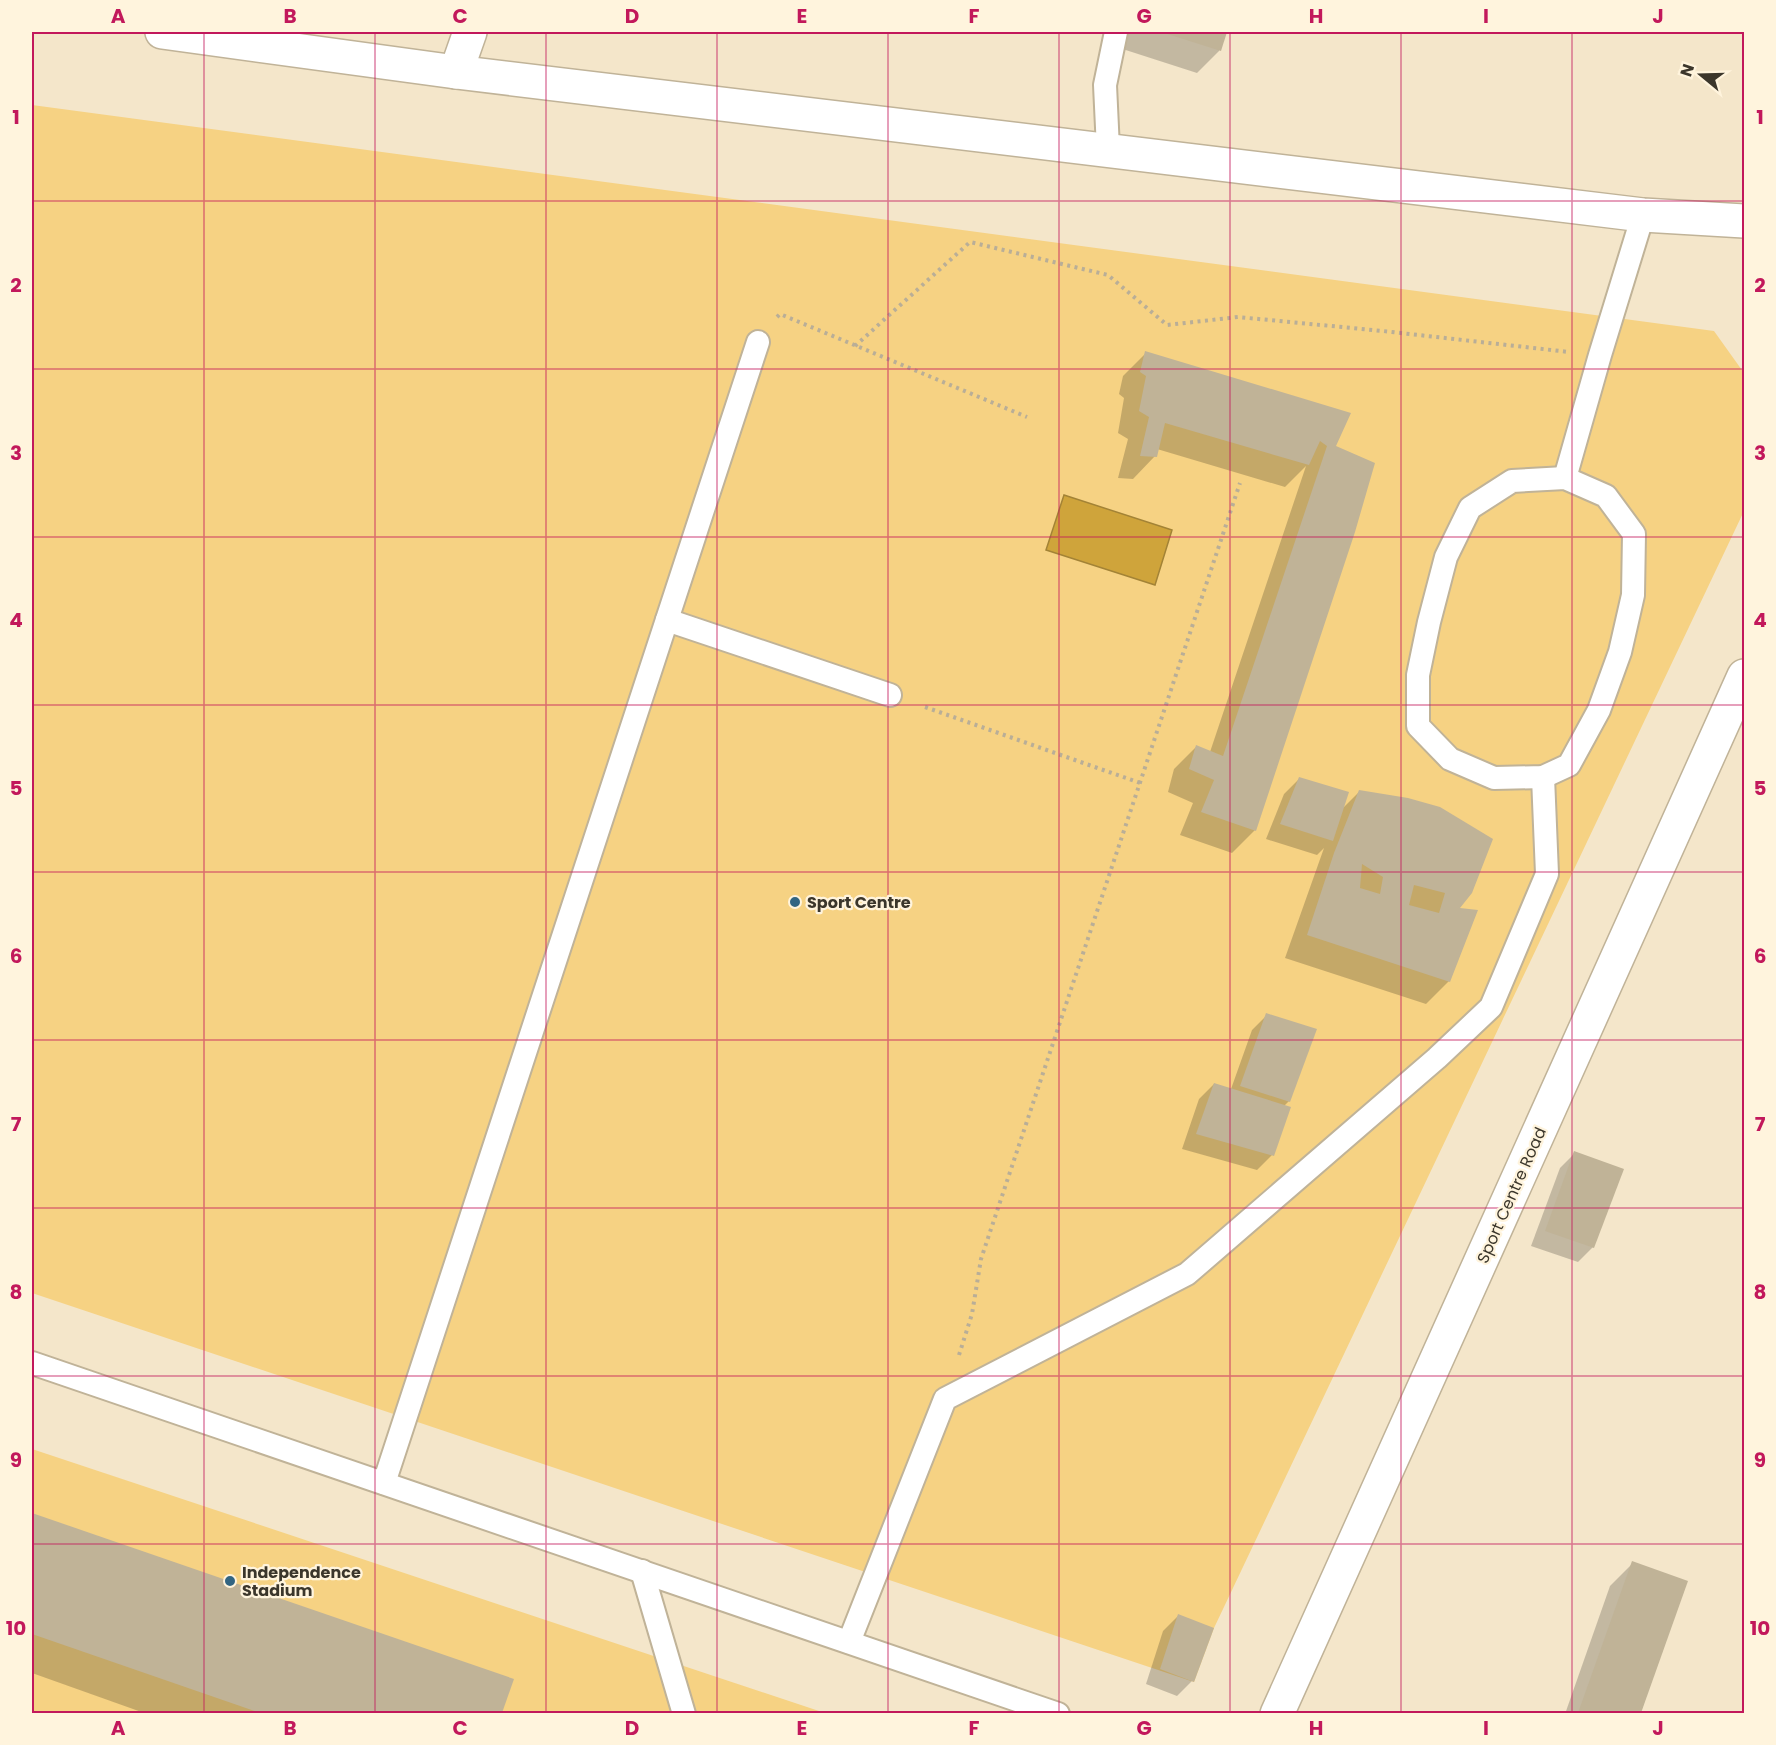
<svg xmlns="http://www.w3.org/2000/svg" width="1776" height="1745" viewBox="0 0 1776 1745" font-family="Poppins,sans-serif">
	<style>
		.green { fill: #f6d283 }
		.water { fill: #cfa43b; stroke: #a38336; stroke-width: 1.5 }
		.shadow { fill: #0003 }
		.building { fill: #c0b397; fill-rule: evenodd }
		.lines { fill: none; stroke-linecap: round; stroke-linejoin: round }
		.service-casing { stroke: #c0b398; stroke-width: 26 }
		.minor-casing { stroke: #c0b398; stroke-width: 36 }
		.tertiary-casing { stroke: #c0b398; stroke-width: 36 }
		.path { stroke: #b9ae97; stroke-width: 4; stroke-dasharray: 3 4.5; stroke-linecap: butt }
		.service { stroke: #fff; stroke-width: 22 }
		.minor { stroke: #fff; stroke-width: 33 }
		.tertiary { stroke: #fff; stroke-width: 33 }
		.grid { fill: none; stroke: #c2185b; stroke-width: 1.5; stroke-opacity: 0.55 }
		.poi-dot { fill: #326582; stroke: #fff4dd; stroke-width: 2 }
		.labels { text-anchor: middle; stroke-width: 4.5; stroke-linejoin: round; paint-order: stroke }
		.poi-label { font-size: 16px; font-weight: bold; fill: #3b362b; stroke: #fff4dd; text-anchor: start }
		.street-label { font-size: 16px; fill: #3b362b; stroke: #fff4dd }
		.neatline { fill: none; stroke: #c2185b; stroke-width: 2 }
		.grid-label { font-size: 20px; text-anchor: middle; font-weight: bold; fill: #c2185b }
	</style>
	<rect width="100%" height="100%" fill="#f4e6ca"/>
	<!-- green -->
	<g class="green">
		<polygon points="32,105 1714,331 1744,373 1744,511 1214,1628 1194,1682 32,1293"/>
		<polygon points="32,1449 825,1713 32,1713"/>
	</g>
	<!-- water -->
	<polygon class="water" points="1064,495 1172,530 1155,585 1046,550"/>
	<!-- shadow -->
	<g class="shadow">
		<polygon points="1111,32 1225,32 1219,51 1197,73 1107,44"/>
		<polygon points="1146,353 1334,447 1255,830 1232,853 1180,835 1193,803 1168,792 1174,769 1196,747 1210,752 1306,466 1285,487 1157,449 1155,456 1133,479 1118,478 1128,439 1118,433 1124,398 1119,394 1123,376"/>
		<polygon points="1299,779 1342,809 1359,792 1408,799 1457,909 1449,981 1426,1004 1285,958 1324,848 1317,855 1266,839 1284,794"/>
		<polygon points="1267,1015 1289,1101 1284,1106 1272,1155 1257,1170 1182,1149 1199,1099 1214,1084 1231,1089 1252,1030"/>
		<polygon points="1575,1153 1593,1247 1578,1262 1531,1246 1560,1168"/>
		<polygon points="32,1514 512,1680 500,1714 147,1714 32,1673"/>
		<polygon points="1633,1563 1686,1582 1640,1714 1565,1714 1610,1586"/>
		<polygon points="1178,1616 1192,1681 1177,1696 1146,1684 1163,1631"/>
	</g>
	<!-- building -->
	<g class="building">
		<polygon points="1161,32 1227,32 1221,51"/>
		<polygon points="1145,351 1351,413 1336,446 1375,463 1355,532 1256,831 1201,812 1214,780 1189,769 1196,745 1223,756 1327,446 1320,441 1309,465 1165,423 1157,457 1140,456 1149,417 1139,411 1146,376 1140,372"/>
		<polygon points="1299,777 1349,792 1333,841 1280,824"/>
		<path d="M1359 790 1408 798 1440 807 1493 839 1472 893 1460 908 1478 910 1450 982 1307 935 1334 853ZM1362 864 1383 877 1380 894 1360 888ZM1414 885 1445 893 1439 913 1409 905Z"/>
		<polygon points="1266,1013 1317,1029 1290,1102 1240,1086"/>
		<polygon points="1214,1083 1291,1107 1274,1156 1196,1134"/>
		<polygon points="1574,1151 1624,1169 1594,1248 1545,1231"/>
		<polygon points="32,1513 514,1679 502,1713 260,1713 32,1634"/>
		<polygon points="1632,1561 1688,1581 1641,1713 1578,1713"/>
		<polygon points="1178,1614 1214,1628 1194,1682 1160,1669"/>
	</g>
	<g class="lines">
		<defs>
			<g id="service">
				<polyline points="1108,149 1105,85 1116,32"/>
				<polygon points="1565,478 1606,496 1634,534 1633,595 1620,652 1599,710 1569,765 1543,777 1494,778 1450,759 1418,726 1418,675 1429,622 1446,557 1470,508 1512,481"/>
				<polyline points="1565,478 1600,355 1643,215"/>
				<polyline points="667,620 890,695"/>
				<polyline points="32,1363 1058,1714"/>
				<polyline points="384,1483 758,342"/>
				<polyline points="642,1571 684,1714"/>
				<polyline points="849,1642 945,1399 1187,1274 1437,1058 1491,1007 1547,874 1543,777"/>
			</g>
			<g id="minor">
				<polyline points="456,72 470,32"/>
				<polyline points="1277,1714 1744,676"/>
			</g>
			<polyline id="tertiary" points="162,32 456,72 1643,215 1744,221"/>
		</defs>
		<!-- service casing -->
		<use href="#service" class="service-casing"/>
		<!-- minor casing -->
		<use href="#minor" class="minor-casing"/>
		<!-- tertiary casing -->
		<use href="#tertiary" class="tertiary-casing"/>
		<!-- path -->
		<g class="path">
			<polyline points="777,317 780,314 1027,417"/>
			<polyline points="855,346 970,242 1108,275 1167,325 1238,317 1383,331 1569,352"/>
			<polyline points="925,707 1140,783"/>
			<polyline points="959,1355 972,1314 981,1259 1240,483"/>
		</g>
		<!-- service -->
		<use href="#service" class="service"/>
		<!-- minor -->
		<use href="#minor" class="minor"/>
		<!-- tertiary -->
		<use href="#tertiary" class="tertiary"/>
	</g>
	<!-- grid -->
	<path class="grid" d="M204 32V1714M375 32V1714M546 32V1714M717 32V1714M888 32V1714M1059 32V1714M1230 32V1714M1401 32V1714M1572 32V1714M32 201H1744M32 369H1744M32 537H1744M32 705H1744M32 872H1744M32 1040H1744M32 1208H1744M32 1376H1744M32 1544H1744"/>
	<!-- markers -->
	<g class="poi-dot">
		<circle cx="795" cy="902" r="6"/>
		<circle cx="230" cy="1581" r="6"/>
	</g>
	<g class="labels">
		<!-- poi labels -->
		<g class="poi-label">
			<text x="807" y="908">Sport Centre</text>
			<text x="242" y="1578">Independence<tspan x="242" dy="18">Stadium</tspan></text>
		</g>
		<!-- street labels -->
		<g class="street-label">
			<text transform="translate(1511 1195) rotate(-66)" y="6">Sport Centre Road</text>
		</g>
	</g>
	<!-- border -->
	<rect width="1776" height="1745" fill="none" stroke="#fff4dd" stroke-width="66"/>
	<!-- north arrow -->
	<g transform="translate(1701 75) rotate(289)" stroke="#fff4dd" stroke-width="4.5" paint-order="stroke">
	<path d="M0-4.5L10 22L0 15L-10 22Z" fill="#3b362b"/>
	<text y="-9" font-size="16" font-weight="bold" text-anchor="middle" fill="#3b362b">N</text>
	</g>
	<rect x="33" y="33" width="1710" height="1679" class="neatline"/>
	<g class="grid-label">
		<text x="118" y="23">A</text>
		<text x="290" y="23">B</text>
		<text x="460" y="23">C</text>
		<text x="632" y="23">D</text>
		<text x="802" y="23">E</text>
		<text x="974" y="23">F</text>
		<text x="1144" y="23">G</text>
		<text x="1316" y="23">H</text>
		<text x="1486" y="23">I</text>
		<text x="1658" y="23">J</text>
		<text x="16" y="124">1</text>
		<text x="1760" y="124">1</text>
		<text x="16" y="292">2</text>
		<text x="1760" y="292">2</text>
		<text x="16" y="460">3</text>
		<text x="1760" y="460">3</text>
		<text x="16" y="627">4</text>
		<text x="1760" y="627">4</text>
		<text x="16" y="795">5</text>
		<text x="1760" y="795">5</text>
		<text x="16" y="963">6</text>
		<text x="1760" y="963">6</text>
		<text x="16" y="1131">7</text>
		<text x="1760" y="1131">7</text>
		<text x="16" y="1299">8</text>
		<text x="1760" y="1299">8</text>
		<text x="16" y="1467">9</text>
		<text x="1760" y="1467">9</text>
		<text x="16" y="1635">10</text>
		<text x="1760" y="1635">10</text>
		<text x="118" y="1735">A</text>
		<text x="290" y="1735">B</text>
		<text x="460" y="1735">C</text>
		<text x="632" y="1735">D</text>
		<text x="802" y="1735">E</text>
		<text x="974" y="1735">F</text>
		<text x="1144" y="1735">G</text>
		<text x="1316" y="1735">H</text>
		<text x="1486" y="1735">I</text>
		<text x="1658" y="1735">J</text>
	</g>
</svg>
